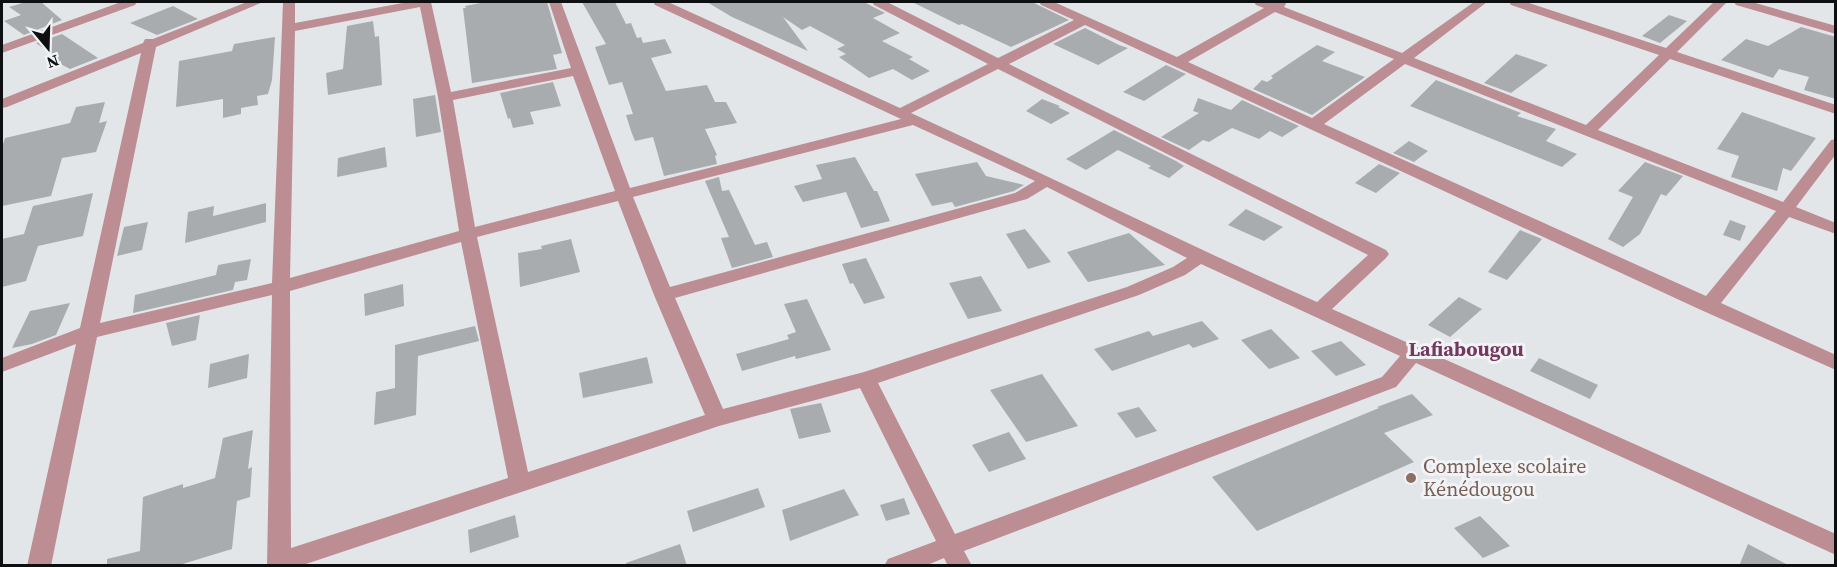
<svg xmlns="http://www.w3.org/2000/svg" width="1837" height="567" viewBox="0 0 1837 567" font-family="'Source Serif 4',serif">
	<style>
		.building { fill: #a9acae }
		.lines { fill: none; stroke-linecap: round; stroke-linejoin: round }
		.street { fill: #bc8e94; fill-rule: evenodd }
		.education-dot { fill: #8d6e63; stroke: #f1f3f6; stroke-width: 2 }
		.labels { text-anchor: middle; stroke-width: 6; stroke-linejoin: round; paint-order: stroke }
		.quarter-label { font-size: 20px; font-weight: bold; fill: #75385f; stroke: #f1f3f6 }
		.near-education-label { font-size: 20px; fill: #785e54; stroke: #f1f3f6; text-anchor: start }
	</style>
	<rect width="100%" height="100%" fill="#e3e6e9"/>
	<!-- building -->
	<g class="building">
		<polygon points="26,2 41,2 62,20 24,35 4,21 21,15 9,7"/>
		<polygon points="486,2 547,2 562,53 553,55 557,69 472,83 463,8 466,8 465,6"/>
		<polygon points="582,2 615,2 626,24 631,23 637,38 641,37 643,43 665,39 672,53 651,58 666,91 707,85 715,102 726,102 737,123 705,129 717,155 715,156 717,164 664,176 653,137 635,141 631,131 626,115 633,114 622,82 609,85 595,47 606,44"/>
		<polygon points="707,2 864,2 885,13 873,18 900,33 882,41 913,57 909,59 930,71 912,80 893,69 869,78 839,57 846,54 837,49 845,45 810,26 802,30 783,17 808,51 732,17"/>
		<polygon points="912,2 1032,2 1069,20 1011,47 962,24 959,25"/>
		<polygon points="173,6 198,19 157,35 130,23"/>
		<polygon points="1669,15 1687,21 1660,43 1642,36"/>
		<polygon points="373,21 375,37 379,36 382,85 328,95 326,73 343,69 347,26"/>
		<polygon points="1801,27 1836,37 1836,99 1804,90 1809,77 1779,69 1773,78 1721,60 1746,39 1768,46"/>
		<polygon points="1085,28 1119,45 1128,48 1098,65 1053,44"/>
		<polygon points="62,34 98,58 70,69 47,57 53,55 36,43"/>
		<polygon points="275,37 272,80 268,94 257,96 258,105 241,108 241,114 223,118 223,99 176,107 179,61 232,51 234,44"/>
		<polygon points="1317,45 1335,52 1322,61 1365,77 1312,115 1253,89 1262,80 1267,82 1273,78 1271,76"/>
		<polygon points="1516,54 1548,65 1511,93 1484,83"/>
		<polygon points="1166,65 1186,74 1144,101 1123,92"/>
		<polygon points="1436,80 1521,113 1517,116 1556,129 1546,141 1577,154 1562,167 1410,106"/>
		<polygon points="553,82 561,106 530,112 534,124 513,128 510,118 508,119 500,93"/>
		<polygon points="435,95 441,132 416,137 413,99"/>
		<polygon points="1198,98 1231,110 1242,100 1299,126 1282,137 1270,131 1259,139 1232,128 1209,142 1203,140 1189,150 1161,137 1199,113 1193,111"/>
		<polygon points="1042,99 1060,106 1058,107 1070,113 1051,124 1026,111"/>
		<polygon points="105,102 99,123 107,121 96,152 62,158 51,196 2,206 2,147 5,138 70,123 76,107"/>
		<polygon points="1742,112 1816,138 1791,171 1783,168 1777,191 1731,177 1739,156 1717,149"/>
		<polygon points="1114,130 1176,161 1184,166 1169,178 1148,168 1151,166 1118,150 1086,170 1066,159"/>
		<polygon points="1409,141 1428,151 1414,162 1393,153"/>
		<polygon points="385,147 387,167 337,177 338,158"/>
		<polygon points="855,157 874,191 877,191 890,221 861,228 846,192 803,202 794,186 822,179 816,165"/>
		<polygon points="977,162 986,176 1024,185 1014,191 955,207 952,202 932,206 915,174"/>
		<polygon points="1645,162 1683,176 1666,196 1661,194 1640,234 1623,247 1608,239 1633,197 1618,191"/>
		<polygon points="1379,164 1400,173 1376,193 1355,183"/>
		<polygon points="719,177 722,191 729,190 755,245 767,242 773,257 732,268 721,238 729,237 705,181"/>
		<polygon points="93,193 83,236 38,246 26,281 2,287 2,239 24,234 33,206"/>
		<polygon points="266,203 266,222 185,243 188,212 214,206 213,216"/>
		<polygon points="1246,209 1283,227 1264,241 1228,225"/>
		<polygon points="1730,220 1746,226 1740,241 1723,235"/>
		<polygon points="148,222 142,250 117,256 124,227"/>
		<polygon points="1025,229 1051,262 1028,269 1006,234"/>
		<polygon points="1520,230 1542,239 1507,280 1488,272"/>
		<polygon points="1129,233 1165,265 1088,282 1067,252"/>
		<polygon points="571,239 580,272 520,287 518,253 542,249 541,246"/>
		<polygon points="866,258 885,298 864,304 853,283 850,284 842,264"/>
		<polygon points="251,259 247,280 235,282 233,290 133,313 135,295 216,275 218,265"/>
		<polygon points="981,276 1002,311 968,319 949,283"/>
		<polygon points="403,284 404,306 365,316 364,294"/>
		<polygon points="1459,297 1482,309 1450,337 1428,325"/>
		<polygon points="807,299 831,350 796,359 795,356 742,371 736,354 789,339 787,335 796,332 784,304"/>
		<polygon points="70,303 56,335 32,344 12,348 30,311"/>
		<polygon points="200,315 196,340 172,346 166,323"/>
		<polygon points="1202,321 1219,339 1193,348 1189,344 1112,371 1094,349 1149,331 1153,336"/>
		<polygon points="475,326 479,341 418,356 416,415 374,425 376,392 395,388 395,345"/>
		<polygon points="1271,329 1300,358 1269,369 1241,340"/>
		<polygon points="1341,341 1366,365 1336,376 1311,351"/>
		<polygon points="249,354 247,378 208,388 210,364"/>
		<polygon points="647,357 653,383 583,398 579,373"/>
		<polygon points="1539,358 1598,385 1590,399 1530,371"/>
		<polygon points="1042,374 1078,426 1026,442 990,390"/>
		<polygon points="1412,394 1433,415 1384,433 1414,462 1257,531 1212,477 1379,408 1377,407"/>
		<polygon points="821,403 831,432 799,439 790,409"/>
		<polygon points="1139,407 1157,431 1136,438 1117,413"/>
		<polygon points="253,430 248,469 252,467 250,497 237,501 232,549 176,566 107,566 107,559 140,551 143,497 183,484 183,488 215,478 223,438"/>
		<polygon points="1009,432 1026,459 989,472 972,445"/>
		<polygon points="758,488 765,507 693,532 687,511"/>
		<polygon points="844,489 859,515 790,541 782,510"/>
		<polygon points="904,498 910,514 886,521 880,505"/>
		<polygon points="515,515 519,537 470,553 468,530"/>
		<polygon points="1480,516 1510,546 1483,558 1454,528"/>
		<polygon points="680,544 687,566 626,566 626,563"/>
		<polygon points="1748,544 1790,566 1739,566"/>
	</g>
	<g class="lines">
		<!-- street -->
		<g class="street">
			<polygon points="121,2 137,2 135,5 2,53 2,45"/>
			<path d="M247 2H263L156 47 100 323 272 283 283 2H295V23L408 2H431L451 92 571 68 549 2H561L630 188 901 119 655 5 653 2H668L900 108 988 64 874 5 872 2H887L998 58 1074 20 1041 5 1039 2H1054L1177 57 1264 8 1256 5 1254 2H1285L1286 4 1284 7 1402 53 1474 2H1487L1414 58 1586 125 1659 55 1511 5 1509 2H1526L1666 48 1714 2H1727L1677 52 1836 105V114L1670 59 1598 130 1783 202 1831 140 1836 139V154L1796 207 1836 223V234L1789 217 1721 303 1836 355V370L1701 310 1085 25 1009 64 1386 250 1389 254 1386 258 1332 309 1836 534V555L1416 363 1396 387 964 551 972 566H948L944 558 925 566H884L888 559 936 541 860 388 719 426 300 566H267L272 295 97 337 51 566H27L76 344 2 372V358L80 328 141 53 7 107 2 108V99L143 43 145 39H153ZM420 7 438 97 459 231 290 278 295 31ZM1275 12 1394 59 1312 118 1188 62ZM1405 64 1776 211 1706 296 1324 124ZM998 69 1368 255 1317 302C1181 242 1047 175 911 113ZM573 76 615 191 475 227 453 100ZM913 125 1035 181 1015 193 670 287 633 197ZM1047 187 1187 258 1173 267 1127 287 864 372 723 409 675 298 1027 199ZM618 201 654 295 705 415 528 472 477 237ZM461 242 508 478 291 548 290 291ZM1201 264 1400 356 1382 377 955 534 878 383 1139 295 1185 275Z"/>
			<polygon points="1734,2 1752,2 1836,26 1836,34 1736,5"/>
		</g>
	</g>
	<!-- markers -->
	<circle class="education-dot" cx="1411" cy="478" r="6"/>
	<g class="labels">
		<!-- quarter labels -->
		<g class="quarter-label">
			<text x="1466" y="356">Lafiabougou</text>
		</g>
		<!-- near-education labels -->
		<g class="near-education-label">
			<text x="1423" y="473">Complexe scolaire<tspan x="1423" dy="23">Kénédougou</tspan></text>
		</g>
	</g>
	<!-- border -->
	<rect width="1837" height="567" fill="none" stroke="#0e0f10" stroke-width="6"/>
	<!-- north arrow -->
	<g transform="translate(48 48) rotate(161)" stroke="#f1f3f6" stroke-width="4.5" paint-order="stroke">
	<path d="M0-4.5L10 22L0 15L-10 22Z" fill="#0e0f10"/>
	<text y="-9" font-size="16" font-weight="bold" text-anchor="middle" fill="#0e0f10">N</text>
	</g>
</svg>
